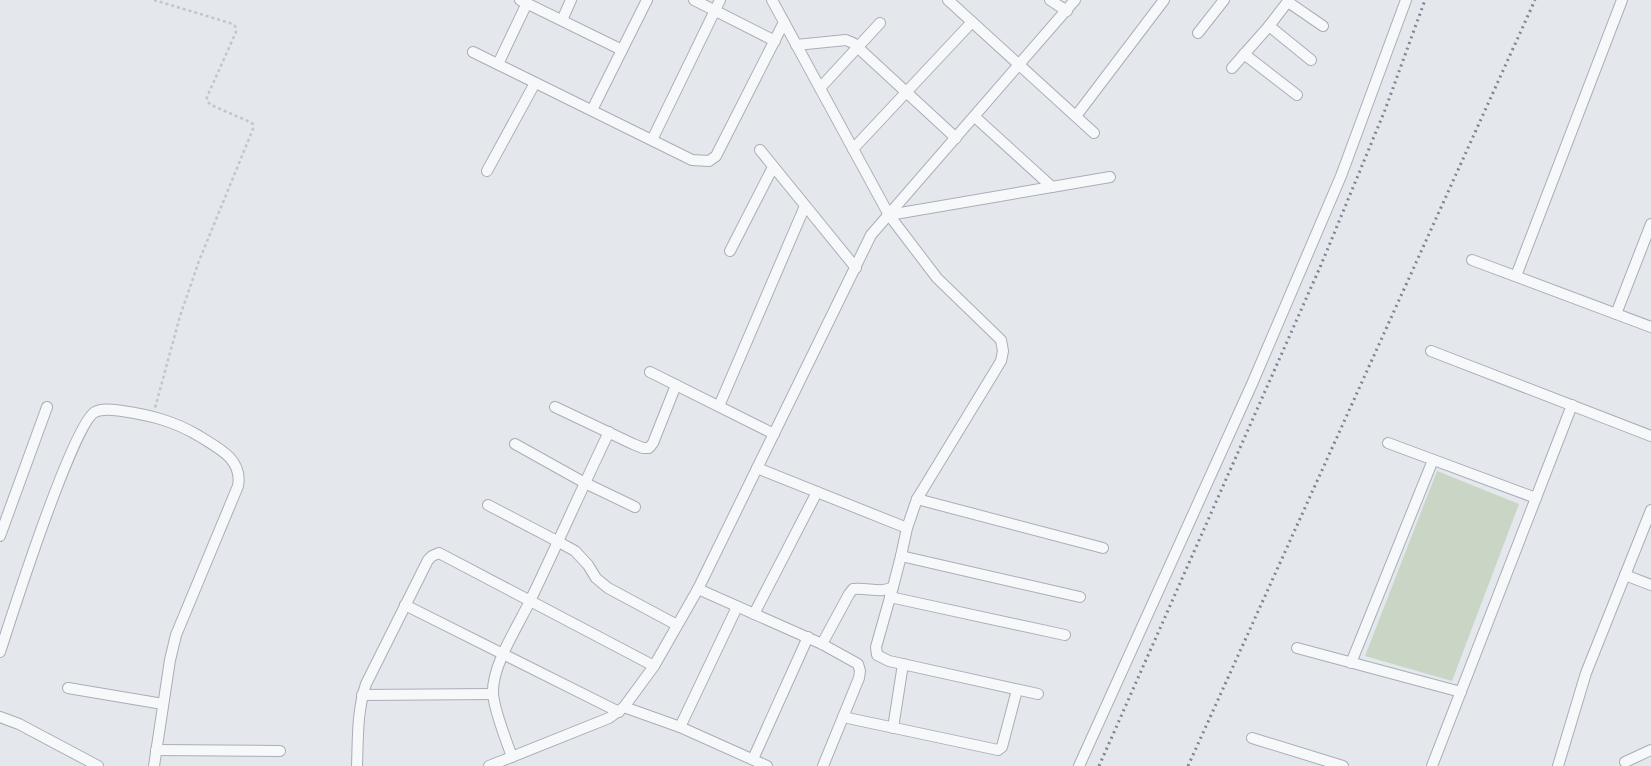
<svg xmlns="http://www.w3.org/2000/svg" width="1651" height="766" viewBox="0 0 1651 766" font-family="'Varela Round',sans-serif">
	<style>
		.green { fill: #c9d6c5 }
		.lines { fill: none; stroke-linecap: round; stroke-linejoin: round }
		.street-casing { stroke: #a9aeb7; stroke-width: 12 }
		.path { stroke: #c2c5cb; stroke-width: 2.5; stroke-dasharray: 3 3; stroke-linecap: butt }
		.street { stroke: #f7f8fa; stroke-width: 10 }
		.rail { stroke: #7d8696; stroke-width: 3; stroke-dasharray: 2 4; stroke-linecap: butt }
	</style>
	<rect width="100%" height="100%" fill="#e4e7ec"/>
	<!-- green -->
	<polygon class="green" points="1437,471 1519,504 1452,681 1365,656"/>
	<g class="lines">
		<defs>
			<g id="street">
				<polyline points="520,0 622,50"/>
				<polyline points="694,0 775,41"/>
				<path d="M772 0 889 215 937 278 1001 340 1003 351 1001 361 917 499 907 528 901 556 893 587C880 594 868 587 853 589L849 594 822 644"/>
				<polyline points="948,0 1094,133"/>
				<polyline points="1050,0 1067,11"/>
				<polyline points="1288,2 1323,26"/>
				<polyline points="562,20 571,0"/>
				<polyline points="1269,26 1311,60"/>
				<polyline points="1198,33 1224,0"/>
				<polyline points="796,45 846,40 853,43 956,138"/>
				<polyline points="473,52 692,160 709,161 716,156 784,22"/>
				<polyline points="1244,54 1297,95"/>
				<polyline points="498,64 527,3"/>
				<polyline points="1232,68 1269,26 1289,0"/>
				<polyline points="820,88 880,23"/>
				<polyline points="592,110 647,0"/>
				<polyline points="1076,116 1164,0"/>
				<polyline points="975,117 1052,187"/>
				<polyline points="652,140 720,0"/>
				<polyline points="853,149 972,22"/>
				<polyline points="760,150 856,268"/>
				<polyline points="487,171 535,83"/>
				<polyline points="889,215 1110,177"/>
				<polyline points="730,251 773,167"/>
				<polyline points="1472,260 1651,327"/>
				<polyline points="1516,276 1622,0"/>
				<polyline points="1616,314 1651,224"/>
				<polyline points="1431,351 1651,436"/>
				<polyline points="650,372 774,434"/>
				<polyline points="719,406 805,206"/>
				<polyline points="555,407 633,444 643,448 649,448 653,443 676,385"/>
				<polyline points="1388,443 1536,498"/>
				<polyline points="515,444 585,483 635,507"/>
				<polyline points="757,468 907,528"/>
				<polyline points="917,499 1103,548"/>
				<polyline points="488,505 557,541 575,551 588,565 596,578 608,588 677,625"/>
				<polyline points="0,536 47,407"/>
				<polyline points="901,556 1080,597"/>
				<polyline points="1625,575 1651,585"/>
				<polyline points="893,587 876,647 877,655 889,661 1038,694"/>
				<polyline points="698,589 822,644 858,664 860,671 859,678 823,766"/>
				<polyline points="890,597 1065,635"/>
				<polyline points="405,605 619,712"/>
				<polyline points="754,614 817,492"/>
				<polyline points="1297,648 1461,692"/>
				<path d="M0 652C11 618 73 423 95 412 103 408 113 410 122 411 150 415 174 421 199 436 218 448 243 459 238 486L176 635 170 660 154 766"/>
				<polyline points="1351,663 1433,460"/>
				<polyline points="68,688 163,704"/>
				<polyline points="362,695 493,694"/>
				<polyline points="624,707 680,727 767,766"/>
				<polyline points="0,717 19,724 98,766"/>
				<polyline points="843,717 998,750 1002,747 1003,743 1017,690"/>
				<polyline points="680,727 737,607"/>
				<polyline points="893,728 903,664"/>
				<polyline points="1252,738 1343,766"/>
				<polyline points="156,750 280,751"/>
				<path d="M512 757C506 739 494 711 493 693 492 665 518 626 530 601 557 545 582 488 609 432"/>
				<polyline points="753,759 808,637"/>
				<polyline points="1625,762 1651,750"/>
				<path d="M357 766C358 738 357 711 366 684L428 560 432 556 439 553 654 666"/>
				<polyline points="489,766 609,718 624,707 654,666 698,589 871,235 1075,0"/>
				<polyline points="1079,766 1252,384 1341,176 1406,0"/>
				<polyline points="1432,766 1572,405"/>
				<polyline points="1558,766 1586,673 1651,510"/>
			</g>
		</defs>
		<!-- street casing -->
		<use href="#street" class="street-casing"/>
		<!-- path -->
		<polyline class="path" points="154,0 230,23 235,26 236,32 207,97 207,101 211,105 250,122 253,124 253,129 199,261 180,316 155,408"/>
		<!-- street -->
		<use href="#street" class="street"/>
		<!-- rail -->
		<g class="rail">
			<polyline points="1099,766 1321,265 1385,110 1425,0"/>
			<polyline points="1188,766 1535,0"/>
		</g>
	</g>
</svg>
